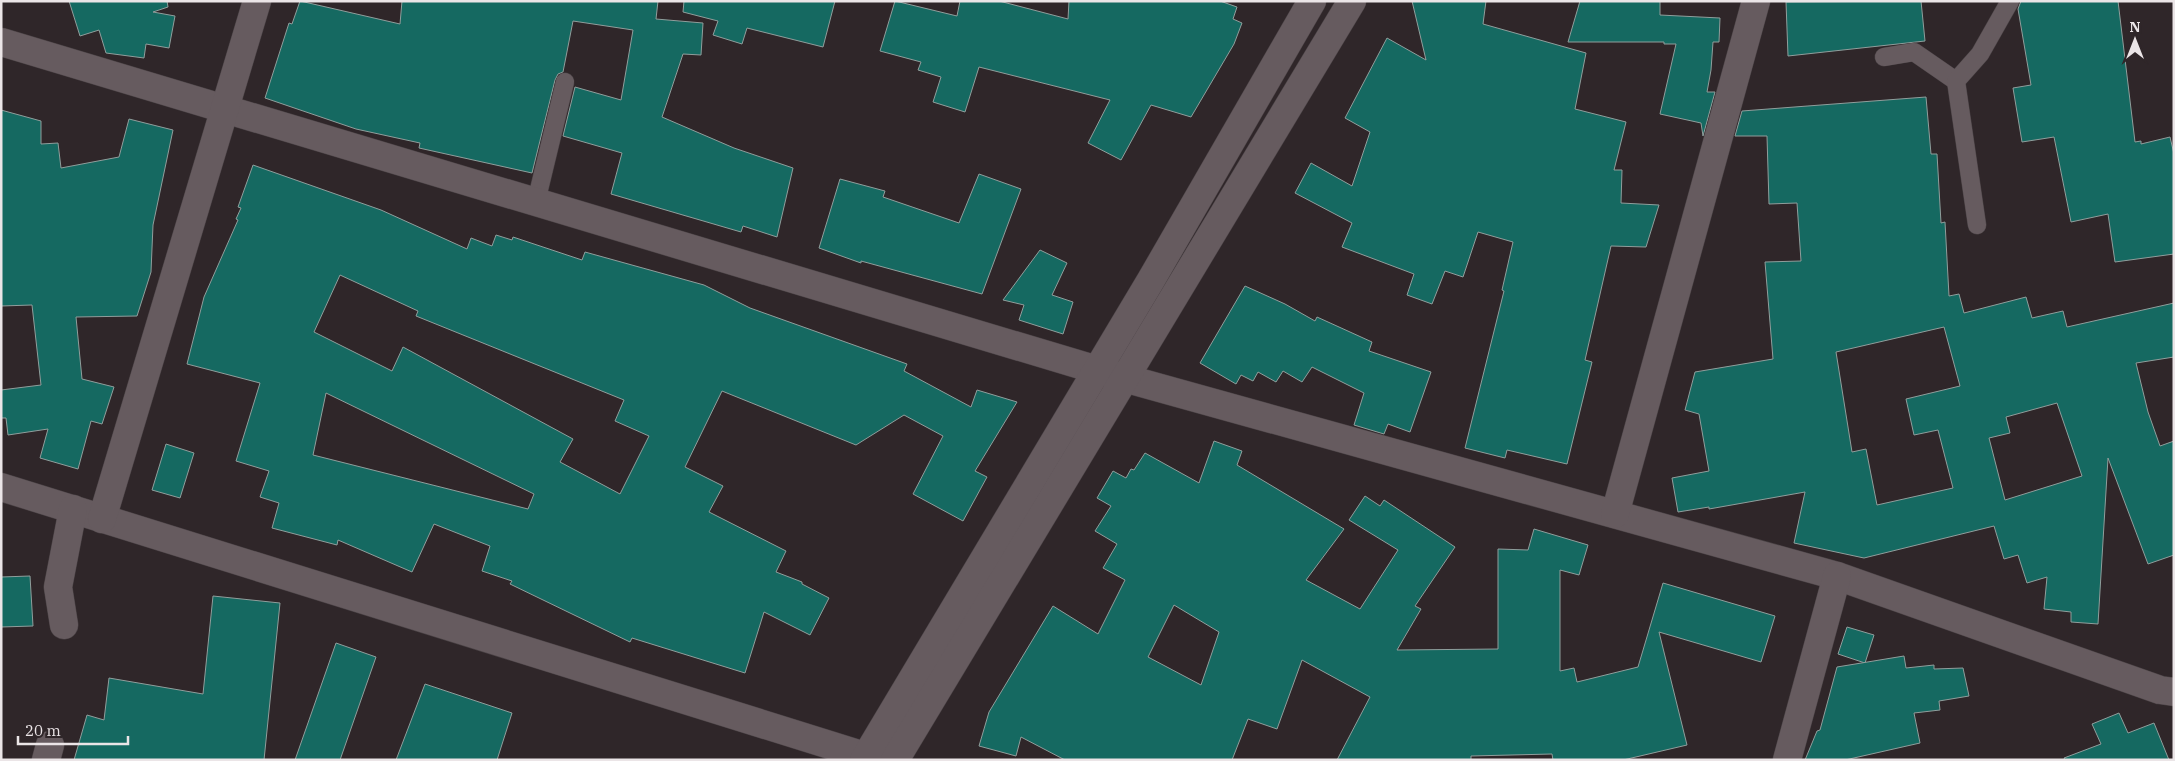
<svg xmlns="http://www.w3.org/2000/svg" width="2175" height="761" viewBox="0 0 2175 761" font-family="'IBM Plex Serif',serif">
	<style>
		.building { fill: #156961; stroke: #909e9c; fill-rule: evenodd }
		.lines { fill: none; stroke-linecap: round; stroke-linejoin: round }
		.service-casing { stroke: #4a4245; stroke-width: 19 }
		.minor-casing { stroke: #4a4245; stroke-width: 29 }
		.tertiary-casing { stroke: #4a4245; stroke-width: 29 }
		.service { stroke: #665b5f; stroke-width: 18 }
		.minor { stroke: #665b5f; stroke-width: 28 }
		.tertiary { stroke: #665b5f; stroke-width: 28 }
	</style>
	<rect width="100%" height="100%" fill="#2f2629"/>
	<!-- building -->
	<g class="building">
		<polygon points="69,1 167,1 168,7 153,12 175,16 169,48 146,44 144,58 106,53 99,30 80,36"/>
		<polygon points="300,1 400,24 402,1 658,1 656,19 703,23 701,55 683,54 662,117 734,148 793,168 777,237 743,226 741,232 611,194 622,153 563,136 575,87 621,100 633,30 573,21 563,72 558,74 555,80 532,173 419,148 420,143 356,129 265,98 289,23 292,24"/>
		<polygon points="684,1 835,1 823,47 747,28 742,44 713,35 718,21 683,12"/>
		<polygon points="895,1 957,16 960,1 999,1 1068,19 1069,1 1220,1 1237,7 1233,19 1242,23 1234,44 1191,117 1151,105 1121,160 1088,143 1110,100 979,67 965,112 933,102 941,77 918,70 921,62 880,51"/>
		<polygon points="1412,1 1486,1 1483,24 1586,53 1575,109 1626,122 1614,170 1622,170 1621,203 1659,205 1646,247 1611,246 1585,360 1592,362 1567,464 1507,450 1505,458 1465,448 1504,291 1502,290 1513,242 1478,232 1463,277 1445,271 1432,304 1407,295 1414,274 1342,247 1352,223 1295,193 1311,163 1352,186 1370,132 1345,118 1387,38 1426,60"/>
		<polygon points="1580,1 1660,1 1660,15 1720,18 1719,42 1713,42 1711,70 1707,92 1715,92 1703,136 1701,123 1660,114 1676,44 1664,44 1664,42 1568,42"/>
		<polygon points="1921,1 1925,41 1788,56 1786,2"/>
		<polygon points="2021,1 2118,1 2135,142 2141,141 2141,144 2170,137 2174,154 2174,254 2115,262 2108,214 2071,222 2054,137 2022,142 2013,88 2031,85 2018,9"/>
		<path d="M1926 97 1931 154H1937L1941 223 1945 222 1949 296 1959 294 1964 313 2026 297 2032 318 2063 311 2067 327 2174 303V357L2136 363 2148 412 2160 446 2174 441V555L2148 564 2108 458 2098 624 2071 622V612L2044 609 2047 577 2027 583 2018 555 2004 559 1994 526 1864 558 1794 543 1805 492 1709 509V507L1678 512 1672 478 1709 471 1699 414 1685 410 1695 372 1773 359 1765 262 1801 261 1797 203 1769 204 1767 136H1735L1742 111ZM1944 327 1960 386 1906 399 1914 435 1938 430 1953 488 1877 505 1866 449 1852 452 1836 352ZM2057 403 2082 476 2005 500 1989 438 2010 433 2006 417Z"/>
		<polygon points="1,110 41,121 41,144 58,143 61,168 119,157 129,119 173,130 153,225 151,272 137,316 76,317 82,379 114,387 102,424 91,421 78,469 40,458 48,429 8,435 6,418 1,418 1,390 41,385 32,305 1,306"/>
		<path d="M253 165 381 210 467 249 471 238 492 246 496 235 512 240 513 237 582 260 585 252 704 285 750 308 907 364 904 371 971 407 977 390 1017 402 975 471 987 477 963 521 913 494 943 436 904 415 856 445 722 391 685 467 723 486 709 512 786 551 776 572 802 582V584L829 598 810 635 764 612 745 673 632 638 630 642 510 584 512 581 482 571 490 546 434 524 412 572 338 540 337 545 272 528 279 503 260 497 269 471 236 461 260 383 187 364 204 297 238 220 236 219 241 208 238 207ZM340 275 418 311 416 316 624 400 615 421 649 436 620 494 560 462 573 439 403 347 392 371 314 332ZM326 393 534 494 528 509 313 455Z"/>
		<polygon points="979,174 1021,189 982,294 861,261 861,263 819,248 840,179 885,191 883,197 959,223"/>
		<polygon points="1040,250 1067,263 1052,295 1073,302 1063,334 1019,320 1024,305 1003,300"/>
		<polygon points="1245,286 1285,304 1315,321 1317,317 1372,342 1369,351 1431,372 1410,432 1388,424 1384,434 1354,425 1364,393 1312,367 1302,382 1283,371 1276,382 1258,372 1253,381 1241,375 1236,384 1200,363"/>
		<path d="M1214 441 1242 451 1237 465 1344 529 1306 580 1360 609 1398 550 1349 520 1365 496 1380 506 1384 500 1455 547 1415 606 1421 609 1397 650 1498 649V549L1528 550 1534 529 1588 545 1579 575 1560 570V671L1574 668 1577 682 1638 667 1663 583 1775 616 1761 662 1659 632 1687 745 1623 760H1553L1552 754 1471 756V760H1337L1370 697 1302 660 1277 729 1248 719 1232 760H1065L1021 737 1016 756 979 746 989 712 1053 606 1098 634 1125 580 1103 568 1117 544 1095 531 1111 506 1097 498 1113 471 1126 478 1131 469 1134 470 1145 453 1199 483ZM1174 605 1219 632 1201 685 1148 657Z"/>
		<polygon points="166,444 194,453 180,498 152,490"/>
		<polygon points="30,576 33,626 1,627 1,577"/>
		<polygon points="213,596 280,603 264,760 74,760 87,715 104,720 109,678 203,694"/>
		<polygon points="1847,627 1874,635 1865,663 1838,654"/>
		<polygon points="336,643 376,657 340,760 295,760"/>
		<polygon points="1904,656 1906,668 1934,665 1934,669 1963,668 1969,696 1939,701 1940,710 1914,713 1920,743 1845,760 1805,760 1817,731 1820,730 1837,667"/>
		<polygon points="425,684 512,713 497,760 396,760"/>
		<polygon points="2119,713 2128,733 2154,723 2169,760 2065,760 2064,758 2101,744 2092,724"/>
	</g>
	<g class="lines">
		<defs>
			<g id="service">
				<polyline points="1884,57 1914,52 1956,81"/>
				<polyline points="536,202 565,82"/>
				<polyline points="1977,225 1956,81 1980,54 2010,1"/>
			</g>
			<g id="minor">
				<polyline points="1,42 1124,378 1837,576 2160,690 2174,692"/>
				<polyline points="1,487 878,760"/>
				<polyline points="1615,514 1756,1"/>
				<polyline points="102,519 257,1"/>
				<polyline points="64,625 58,587 73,509"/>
				<polyline points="46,760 50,745"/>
				<polyline points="1787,760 1837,576"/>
			</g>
			<g id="tertiary">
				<polyline points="864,760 1151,280 1312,1"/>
				<polyline points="895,760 1352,1"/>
			</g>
		</defs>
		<!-- service casing -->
		<use href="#service" class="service-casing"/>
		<!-- minor casing -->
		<use href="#minor" class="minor-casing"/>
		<!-- tertiary casing -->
		<use href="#tertiary" class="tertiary-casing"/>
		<!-- service -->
		<use href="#service" class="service"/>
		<!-- minor -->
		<use href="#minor" class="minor"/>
		<!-- tertiary -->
		<use href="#tertiary" class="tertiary"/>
	</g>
	<!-- border -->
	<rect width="2175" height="761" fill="none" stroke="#ebe5e7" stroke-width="5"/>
	<!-- north arrow -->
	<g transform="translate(2135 40)" stroke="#2f2629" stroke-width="4" paint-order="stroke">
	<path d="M0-4L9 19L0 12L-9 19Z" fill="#ebe5e7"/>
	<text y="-8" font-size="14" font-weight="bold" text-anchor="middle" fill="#ebe5e7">N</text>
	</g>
	<!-- scale -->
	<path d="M18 736v8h110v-8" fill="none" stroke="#ebe5e7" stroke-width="2.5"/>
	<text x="25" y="736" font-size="15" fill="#ebe5e7" stroke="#2f2629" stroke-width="4" paint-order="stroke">20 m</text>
</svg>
